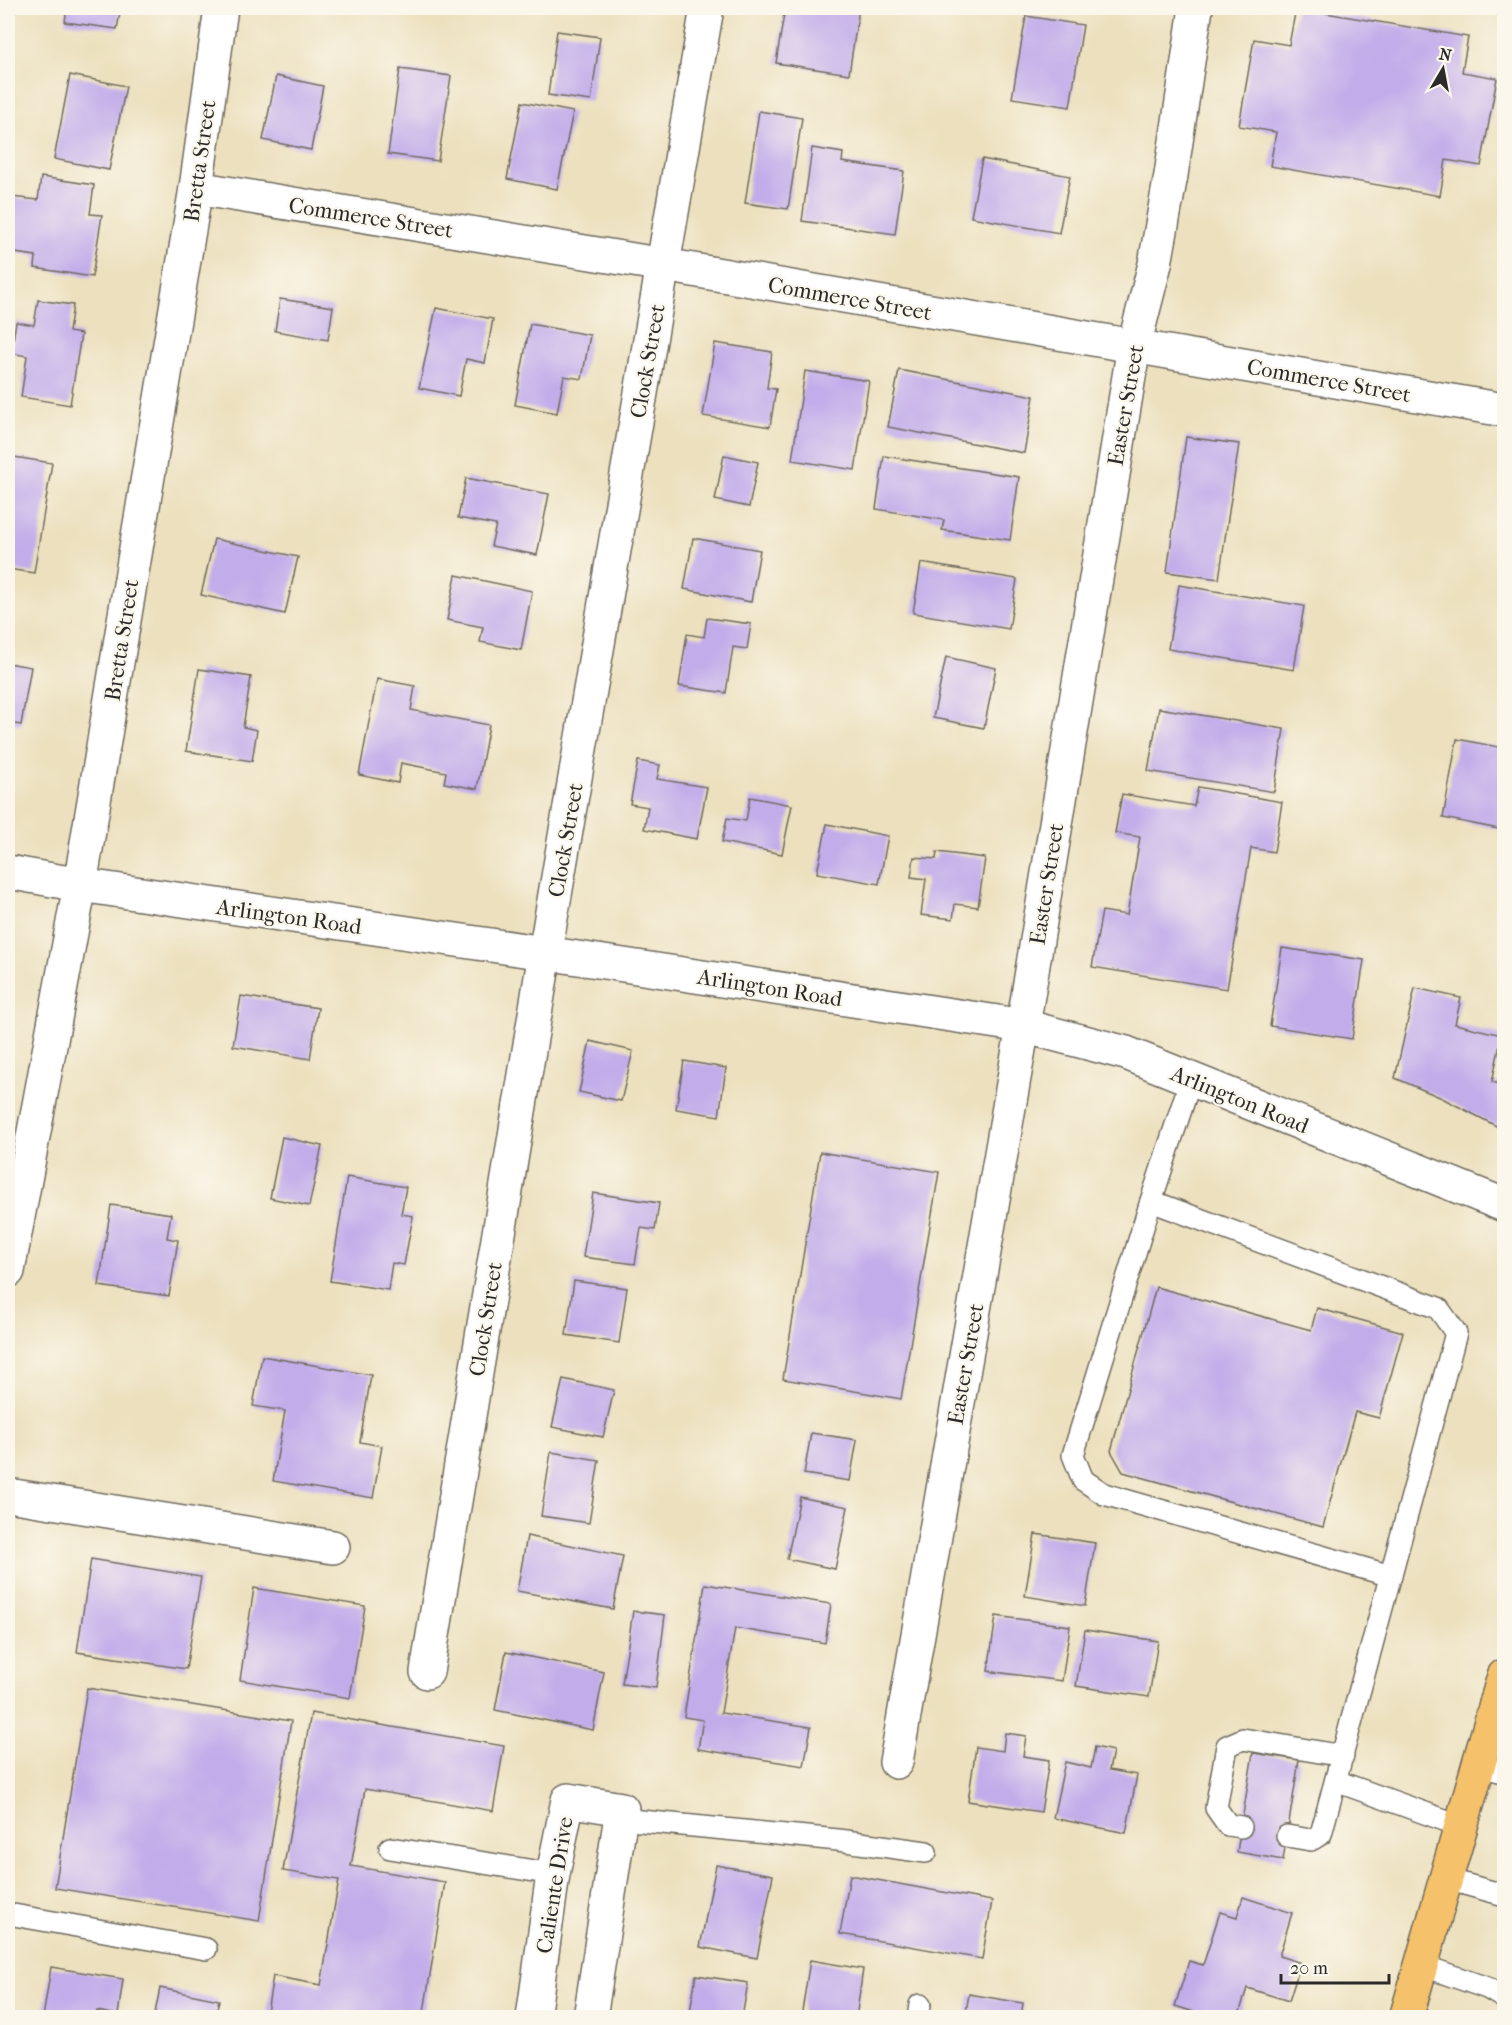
<svg xmlns="http://www.w3.org/2000/svg" width="1512" height="2025" viewBox="0 0 1512 2025" font-family="'IM FELL French Canon',serif">
	<style>
		.building { fill: #c2acea }
		.lines { fill: none; stroke-linecap: round; stroke-linejoin: round }
		.service-casing { stroke: #6f6a5e; stroke-width: 24 }
		.minor-casing { stroke: #6f6a5e; stroke-width: 36 }
		.primary-casing { stroke: #6f6a5e; stroke-width: 36 }
		.service { stroke: #fff; stroke-width: 21 }
		.minor { stroke: #fff; stroke-width: 33 }
		.primary { stroke: #f5c16b; stroke-width: 33 }
		.labels { text-anchor: middle; stroke-width: 4.5; stroke-linejoin: round; paint-order: stroke }
		.street-label { font-size: 22px; fill: #2b2b2b; stroke: #fbf7ec }
	</style>
	<rect width="100%" height="100%" fill="#fbf7ec"/>
	<filter id="ink" filterUnits="userSpaceOnUse"><feTurbulence type="fractalNoise" baseFrequency=".0167" numOctaves="2"/><feDisplacementMap in="SourceGraphic" scale="12" xChannelSelector="R" yChannelSelector="G"/><feConvolveMatrix kernelMatrix="1 2 1 2 8 2 1 2 1" color-interpolation-filters="sRGB"/></filter>
	<filter id="wash" filterUnits="userSpaceOnUse"><feTurbulence type="fractalNoise" baseFrequency=".008" numOctaves="4" result="noise"/><feDisplacementMap in="SourceGraphic" scale="24" xChannelSelector="R" yChannelSelector="G"/><feGaussianBlur stdDeviation="1.35" result="paint"/><feColorMatrix in="noise" values="0 0 0 0 0 0 0 0 0 0 0 0 0 0 0 0 0 1.4 0 .05"/><feComposite in="paint" operator="in"/></filter>
	<g filter="url(#wash)">
		<rect width="100%" height="100%" fill="#ece0be"/>
		<g id="blocks">
			<!-- building -->
			<g class="building">
				<polygon points="67,8 121,8 117,29 65,22"/>
				<polygon points="785,8 859,8 849,74 776,63"/>
				<polygon points="1296,8 1468,37 1462,72 1497,78 1481,166 1446,160 1440,196 1270,166 1276,132 1239,126 1254,39 1289,45"/>
				<polygon points="1026,16 1083,25 1070,107 1012,98"/>
				<polygon points="557,31 600,37 591,101 548,95"/>
				<polygon points="400,69 451,76 438,161 388,154"/>
				<polygon points="70,75 126,86 109,170 54,159"/>
				<polygon points="276,76 323,86 311,150 263,140"/>
				<polygon points="522,102 573,112 557,189 507,179"/>
				<polygon points="759,111 802,118 788,209 745,203"/>
				<polygon points="812,148 843,153 842,162 904,171 895,234 802,221"/>
				<polygon points="982,159 1070,176 1059,233 971,217"/>
				<polygon points="41,177 94,185 90,214 102,215 92,277 35,268 36,256 8,252 8,225 12,197 38,200"/>
				<polygon points="280,299 333,307 328,340 275,331"/>
				<polygon points="38,300 73,305 69,332 81,334 70,405 21,397 27,356 11,353 16,322 34,325"/>
				<polygon points="436,308 493,319 485,363 466,359 459,396 419,388"/>
				<polygon points="530,324 590,335 582,379 564,376 557,413 515,405"/>
				<polygon points="715,343 772,352 767,388 776,389 770,427 703,416"/>
				<polygon points="899,370 1034,396 1024,453 888,427"/>
				<polygon points="805,371 869,381 855,470 792,460"/>
				<polygon points="1186,437 1239,444 1219,579 1167,572"/>
				<polygon points="724,455 758,462 749,507 715,500"/>
				<polygon points="8,456 52,463 34,573 8,569"/>
				<polygon points="884,456 1019,477 1010,540 942,530 944,520 876,509"/>
				<polygon points="466,478 549,494 537,555 491,546 496,525 458,518"/>
				<polygon points="693,538 760,550 751,602 684,589"/>
				<polygon points="214,539 298,557 285,614 201,595"/>
				<polygon points="921,563 1017,579 1009,629 913,613"/>
				<polygon points="456,575 532,591 521,650 480,642 483,627 447,620"/>
				<polygon points="1179,585 1304,606 1294,670 1168,649"/>
				<polygon points="707,618 751,624 747,649 733,647 726,693 679,686 687,634 704,637"/>
				<polygon points="946,657 996,668 984,728 933,718"/>
				<polygon points="8,663 31,667 21,725 8,723"/>
				<polygon points="199,669 251,677 243,727 257,730 252,761 186,751"/>
				<polygon points="377,679 415,686 411,710 489,725 477,789 444,783 446,772 401,763 398,783 359,775"/>
				<polygon points="1159,708 1284,729 1274,792 1148,771"/>
				<polygon points="1457,739 1504,748 1504,830 1443,818"/>
				<polygon points="638,761 660,765 657,779 707,787 697,839 644,829 648,807 630,804"/>
				<polygon points="1198,787 1282,802 1274,852 1251,848 1227,989 1092,967 1102,911 1127,915 1140,837 1115,833 1122,794 1194,806"/>
				<polygon points="750,797 792,805 782,854 722,842 727,818 746,821"/>
				<polygon points="827,824 888,836 879,884 817,873"/>
				<polygon points="937,852 985,858 978,907 955,904 953,919 921,915 926,879 911,877 914,857 936,859"/>
				<polygon points="1282,948 1364,960 1352,1039 1270,1026"/>
				<polygon points="1415,988 1461,998 1455,1024 1502,1035 1492,1082 1504,1085 1504,1130 1442,1098 1395,1078"/>
				<polygon points="241,996 318,1008 310,1059 233,1046"/>
				<polygon points="590,1041 633,1051 621,1101 579,1092"/>
				<polygon points="684,1061 726,1068 719,1116 676,1109"/>
				<polygon points="282,1137 322,1146 309,1206 270,1198"/>
				<polygon points="820,1152 939,1172 901,1399 783,1379"/>
				<polygon points="347,1177 406,1187 401,1214 413,1216 404,1265 392,1263 388,1290 330,1281"/>
				<polygon points="593,1193 659,1203 655,1230 641,1228 635,1264 583,1257"/>
				<polygon points="111,1205 171,1214 167,1238 178,1240 169,1296 99,1286"/>
				<polygon points="574,1281 627,1288 619,1343 566,1335"/>
				<polygon points="1156,1287 1311,1330 1317,1308 1403,1332 1379,1418 1355,1412 1323,1527 1123,1472 1111,1451"/>
				<polygon points="262,1356 371,1375 360,1442 382,1446 373,1498 273,1481 285,1411 253,1406"/>
				<polygon points="563,1379 614,1390 603,1437 552,1427"/>
				<polygon points="811,1433 857,1440 850,1481 804,1474"/>
				<polygon points="551,1452 599,1460 589,1523 541,1516"/>
				<polygon points="800,1497 848,1507 835,1569 787,1559"/>
				<polygon points="1035,1534 1095,1543 1085,1606 1025,1596"/>
				<polygon points="527,1536 623,1556 613,1609 517,1591"/>
				<polygon points="91,1559 201,1577 186,1669 77,1652"/>
				<polygon points="705,1584 831,1604 825,1643 735,1628 721,1713 811,1727 804,1766 698,1749 703,1720 684,1717"/>
				<polygon points="254,1588 365,1606 350,1698 240,1680"/>
				<polygon points="633,1611 665,1615 656,1688 622,1684"/>
				<polygon points="996,1616 1070,1626 1062,1681 988,1671"/>
				<polygon points="1085,1630 1158,1641 1149,1697 1076,1686"/>
				<polygon points="506,1652 604,1672 593,1730 495,1710"/>
				<polygon points="87,1688 291,1721 259,1921 55,1888"/>
				<polygon points="311,1713 504,1746 493,1811 365,1789 351,1866 445,1882 423,2018 266,2018 273,1976 321,1985 339,1880 283,1871"/>
				<polygon points="1005,1733 1026,1736 1023,1756 1049,1760 1041,1812 968,1801 976,1747 1003,1751"/>
				<polygon points="1095,1747 1113,1751 1109,1770 1137,1775 1126,1833 1053,1818 1065,1762 1091,1768"/>
				<polygon points="1253,1753 1299,1760 1283,1860 1237,1852"/>
				<polygon points="716,1865 773,1875 757,1958 700,1947"/>
				<polygon points="850,1875 992,1901 982,1959 840,1934"/>
				<polygon points="1243,1897 1292,1913 1279,1956 1301,1963 1289,2001 1247,1988 1238,2018 1213,2018 1175,2006 1189,1961 1203,1965 1220,1912 1237,1917"/>
				<polygon points="810,1960 863,1969 856,2018 801,2018"/>
				<polygon points="51,1967 123,1979 118,2015 97,2011 96,2018 43,2018"/>
				<polygon points="696,1975 748,1983 742,2018 689,2018"/>
				<polygon points="160,1988 219,2000 215,2018 154,2018"/>
				<polygon points="969,1994 1023,2003 1021,2018 965,2018"/>
			</g>
		</g>
	</g>
	<g filter="url(#ink)">
		<use href="#blocks" fill-opacity="0" stroke="#6f6a5e" stroke-width="1.5"/>
		<g class="lines">
			<defs>
				<g id="service">
					<polyline points="1191,1079 1151,1201 1438,1308 1456,1333 1321,1834 1311,1840 1287,1836"/>
					<polyline points="1151,1201 1073,1455 1083,1480 1104,1494 1391,1576"/>
					<polyline points="1478,1766 1504,1772"/>
					<polyline points="1336,1781 1461,1826"/>
					<polyline points="620,1819 838,1840 926,1852"/>
					<polyline points="1241,1827 1228,1825 1216,1808 1227,1746 1243,1739 1343,1756"/>
					<polyline points="390,1848 553,1874"/>
					<polyline points="1446,1879 1504,1895"/>
					<polyline points="8,1914 206,1949"/>
					<polyline points="1421,1965 1487,1988 1504,1998"/>
					<polyline points="918,2018 920,2005"/>
				</g>
				<g id="minor">
					<polyline points="196,188 664,265 1504,410"/>
					<polyline points="8,872 80,885 545,953 1023,1026 1126,1053 1504,1205"/>
					<polyline points="8,1271 80,885 196,188 221,8"/>
					<polyline points="8,1495 333,1547"/>
					<polyline points="427,1672 545,953 707,8"/>
					<polyline points="896,1762 1023,1026 1134,346 1155,264 1171,175 1196,8"/>
					<polyline points="533,2018 553,1874 568,1800 622,1809 590,2018"/>
				</g>
				<polyline id="primary" points="1406,2018 1504,1676"/>
			</defs>
			<!-- service casing -->
			<use href="#service" class="service-casing"/>
			<!-- minor casing -->
			<use href="#minor" class="minor-casing"/>
			<!-- primary casing -->
			<use href="#primary" class="primary-casing"/>
			<!-- service -->
			<use href="#service" class="service"/>
			<!-- minor -->
			<use href="#minor" class="minor"/>
			<!-- primary -->
			<use href="#primary" class="primary"/>
		</g>
	</g>
	<g class="labels">
		<!-- street labels -->
		<g class="street-label">
			<text transform="translate(199 161) rotate(-82)" y="8">Bretta Street</text>
			<text transform="translate(371 217) rotate(9)" y="8">Commerce Street</text>
			<text transform="translate(850 298) rotate(10)" y="8">Commerce Street</text>
			<text transform="translate(647 361) rotate(-80)" y="8">Clock Street</text>
			<text transform="translate(1329 380) rotate(10)" y="8">Commerce Street</text>
			<text transform="translate(1125 405) rotate(-80)" y="8">Easter Street</text>
			<text transform="translate(121 640) rotate(-81)" y="8">Bretta Street</text>
			<text transform="translate(565 840) rotate(-80)" y="8">Clock Street</text>
			<text transform="translate(1046 884) rotate(-81)" y="8">Easter Street</text>
			<text transform="translate(289 916) rotate(8)" y="8">Arlington Road</text>
			<text transform="translate(770 987) rotate(9)" y="8">Arlington Road</text>
			<text transform="translate(1240 1099) rotate(22)" y="8">Arlington Road</text>
			<text transform="translate(485 1319) rotate(-81)" y="8">Clock Street</text>
			<text transform="translate(965 1364) rotate(-80)" y="8">Easter Street</text>
			<text transform="translate(554 1885) rotate(-81)" y="8">Caliente Drive</text>
		</g>
	</g>
	<!-- margin -->
	<rect width="1512" height="2025" fill="none" stroke="#fbf7ec" stroke-width="30"/>
	<!-- north arrow -->
	<g transform="translate(1443 69) rotate(10)" stroke="#fbf7ec" stroke-width="4.5" paint-order="stroke">
	<path d="M0-4.5L10 22L0 15L-10 22Z" fill="#2b2b2b"/>
	<text y="-9" font-size="16" font-weight="bold" text-anchor="middle" fill="#2b2b2b">N</text>
	</g>
	<!-- scale -->
	<path d="M1281 1974v9h108v-9" fill="none" stroke="#2b2b2b" stroke-width="3"/>
	<text x="1290" y="1974" font-size="18" fill="#2b2b2b" stroke="#fbf7ec" stroke-width="4.5" paint-order="stroke">20 m</text>
</svg>
